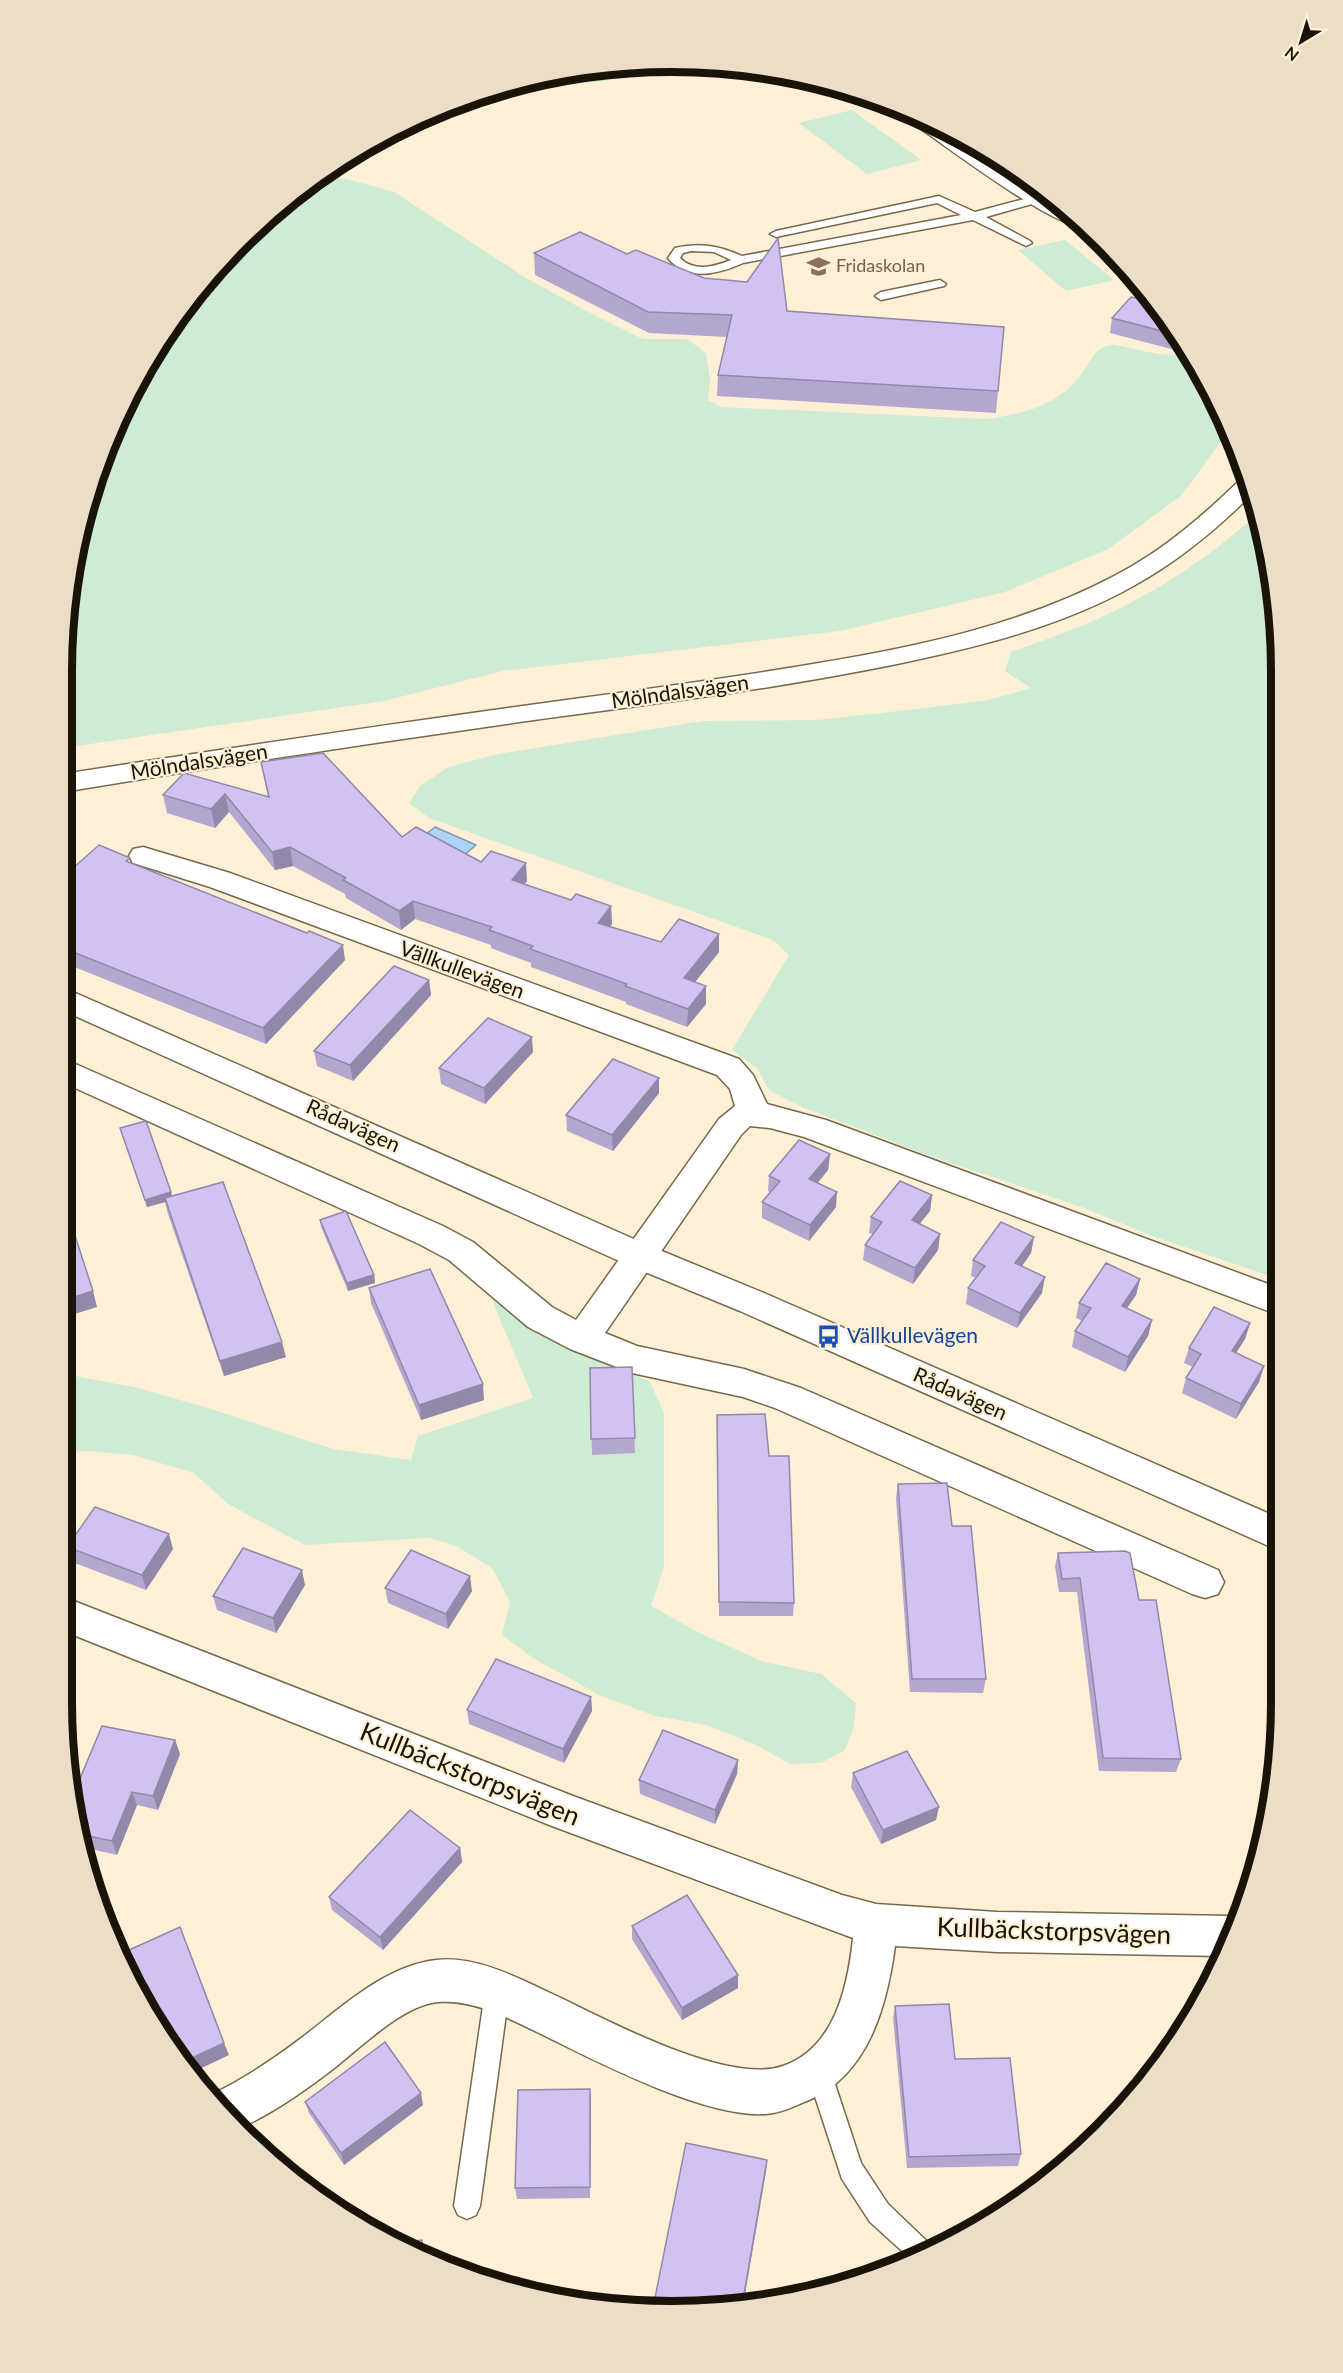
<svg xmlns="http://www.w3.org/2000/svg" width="1343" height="2373" viewBox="0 0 1343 2373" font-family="Lato,sans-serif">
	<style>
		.green { fill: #ceecd4 }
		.water { fill: #abd4f8; stroke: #809ab0; stroke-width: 1.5 }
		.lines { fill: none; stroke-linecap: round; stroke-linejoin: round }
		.lane-casing { stroke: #76684a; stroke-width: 3 }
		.street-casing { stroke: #76684a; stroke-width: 3 }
		.secondary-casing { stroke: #76684a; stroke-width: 3 }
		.lane { fill: #fff; fill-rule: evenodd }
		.street { fill: #fff; fill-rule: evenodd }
		.secondary { fill: #fff; fill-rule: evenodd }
		.wall { fill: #b4a7cf }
		.shaded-wall { fill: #9288a9 }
		.building { fill: #d1c2f1; stroke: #9288a9; stroke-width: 1.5 }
		.labels { text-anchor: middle; stroke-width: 4.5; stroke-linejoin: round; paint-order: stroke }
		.far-education-label { font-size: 18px; fill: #785e54; stroke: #fef0d6; text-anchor: start }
		.street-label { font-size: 21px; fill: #1a1408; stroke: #fef0d6 }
		.transit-label { font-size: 21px; fill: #164399; stroke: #fef0d6; text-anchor: start }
		.near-street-label { font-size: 26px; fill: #1a1408; stroke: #fef0d6 }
		.rim { fill: none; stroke: #1a1408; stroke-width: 8 }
	</style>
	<rect width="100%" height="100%" fill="#fef0d6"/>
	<!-- green -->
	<g class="green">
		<polygon points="632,63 751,67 843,89 714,68 479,95 514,82"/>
		<polygon points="852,110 921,160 867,174 799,123"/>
		<path d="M320 175 351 180 394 192 526 278 579 307 643 339H687L706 353 710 380 708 400 721 407 984 419C1021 415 1059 406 1082 373 1091 362 1094 348 1110 345 1114 344 1120 346 1124 347 1143 350 1171 360 1188 351L1228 432 1181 496 1108 549 1005 592 840 631 503 671 384 701 63 748V632L82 513 143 366 213 269 300 187Z"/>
		<polygon points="1065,240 1114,280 1066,291 1018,250"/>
		<path d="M1258 513 1276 592 1279 1279 1155 1237 1084 1208 930 1156 802 1107 769 1090 757 1068 732 1050 789 955 773 940 429 818 409 803 421 785 449 767 498 754 703 721 817 720 926 708 988 700 1031 688 1005 671 1011 652C1039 642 1066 633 1093 621 1152 595 1211 557 1258 513Z"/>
		<polygon points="492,1300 549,1334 650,1382 664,1413 664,1567 651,1606 700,1633 761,1661 821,1674 856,1703 854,1727 844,1751 821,1763 790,1764 756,1745 707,1725 655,1716 599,1695 533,1658 502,1635 510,1602 493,1569 456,1546 428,1538 305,1545 228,1504 194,1473 133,1455 88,1451 66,1452 65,1374 138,1388 208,1408 333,1449 411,1460 418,1436 533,1398"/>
	</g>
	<!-- water -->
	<polygon class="water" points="435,827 476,845 462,857 421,838"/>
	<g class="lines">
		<defs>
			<g id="lane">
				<path d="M1043 194 1050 199 986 217 1030 241 1032 243 1026 246 973 220 743 263C719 274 687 282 668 258L675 248C700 242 720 246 742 256L961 215 937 203 776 237 770 234 776 231 939 196 975 212ZM691 251 714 252 731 260C714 267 694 272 680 258L683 253Z"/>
				<polygon points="940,280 946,284 944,286 881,300 875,296 881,292"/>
				<polygon points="497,1980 505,1984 509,1992 480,2206 476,2215 467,2219 458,2215 454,2206 485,1992 489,1984"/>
				<polygon points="819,2060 828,2063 831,2072 861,2163 888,2204 936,2250 913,2261 870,2222 842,2179 807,2072 810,2063"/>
			</g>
			<g id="street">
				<polygon points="143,847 230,873 739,1059 753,1075 767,1104 826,1120 1279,1288 1279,1315 804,1137 770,1128 750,1126 741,1135 605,1333 637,1346 744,1369 801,1388 1218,1570 1224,1582 1218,1594 1205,1598 1192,1594 775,1408 743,1397 632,1373 570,1349 528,1327 449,1260 419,1244 64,1083 64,1059 443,1226 473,1242 552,1307 576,1320 719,1119 735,1106 730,1089 717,1075 210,887 133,863 129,856 133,849"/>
				<path d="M66 1598 573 1796 842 1895 876 1904 997 1912 1231 1916 1239 1919 1222 1956 997 1952 895 1946C887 2005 869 2074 809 2100 795 2106 781 2113 766 2114 704 2118 594 2060 537 2032 506 2017 474 2000 439 2002 404 2004 360 2048 333 2069 304 2091 271 2115 237 2129L208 2096C240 2082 272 2060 300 2039 340 2009 384 1966 436 1960 478 1955 524 1981 561 1998 610 2022 729 2085 783 2066 835 2048 848 1986 853 1938L552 1826 66 1632Z"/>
			</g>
			<g id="secondary">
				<path d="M907 112 952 132 1043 194 1084 226C1058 232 935 138 907 119L904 115Z"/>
				<path d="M1249 475 1253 493C1217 529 1180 560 1135 585 1061 627 975 648 892 665 774 689 653 704 534 720 377 742 220 766 63 792V774C219 750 374 726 530 705 624 692 719 680 813 664 917 647 1022 625 1116 575 1164 550 1204 515 1243 477Z"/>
				<polygon points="64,988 652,1247 764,1293 1279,1518 1280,1551 740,1311 628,1265 64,1011"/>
			</g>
		</defs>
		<!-- lane casing -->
		<use href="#lane" class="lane-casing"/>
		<!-- street casing -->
		<use href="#street" class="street-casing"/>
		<!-- secondary casing -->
		<use href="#secondary" class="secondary-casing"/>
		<!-- lane -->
		<use href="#lane" class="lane"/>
		<!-- street -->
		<use href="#street" class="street"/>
		<!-- secondary -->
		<use href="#secondary" class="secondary"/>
	</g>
	<!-- wall -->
	<g class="wall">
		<polygon points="534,253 627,254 704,278 787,311 998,391 996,413 717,396 718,375 727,337 649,333 535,275"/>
		<polygon points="1112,318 1179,333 1175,350 1110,333"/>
		<polygon points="261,762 402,837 481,862 527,881 524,884 571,900 611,906 612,924 610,927 661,942 719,934 719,952 695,982 706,986 706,1004 687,1027 626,1004 626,1002 531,967 531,963 491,948 491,945 415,919 401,930 346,898 345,894 293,866 275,870 229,812 215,828 167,813 163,795 184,773 268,797"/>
		<polygon points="131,863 345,960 266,1044 72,966 71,960 64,957 64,876"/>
		<polygon points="429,980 431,995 353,1081 317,1066 314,1051"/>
		<polygon points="533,1052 485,1104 441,1084 439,1068"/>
		<polygon points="659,1078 659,1093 613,1151 567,1131 566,1115"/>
		<polygon points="120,1128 171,1192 172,1196 286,1357 224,1376 168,1214 165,1202 147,1207"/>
		<polygon points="830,1154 828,1170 818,1183 836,1207 809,1241 762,1218 762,1202 770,1192 768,1191 769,1176"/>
		<polygon points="932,1195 930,1211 919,1224 940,1234 938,1250 913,1284 863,1260 865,1245 873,1234 869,1233 871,1217"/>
		<polygon points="320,1220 374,1275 375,1283 348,1291 321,1227"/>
		<polygon points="1034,1237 1031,1253 1022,1266 1042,1293 1017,1328 966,1304 968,1288 976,1278 971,1276 973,1260"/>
		<polygon points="1140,1279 1136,1295 1127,1308 1152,1320 1148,1336 1125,1372 1072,1347 1075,1331 1082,1321 1076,1318 1079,1303"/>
		<polygon points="369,1288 484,1400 421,1420 371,1303"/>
		<polygon points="1250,1323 1245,1339 1236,1353 1264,1366 1259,1382 1236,1419 1182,1393 1186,1378 1193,1367 1184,1363 1189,1348"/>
		<polygon points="632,1367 635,1453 592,1455 590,1368"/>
		<polygon points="717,1415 769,1456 794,1603 793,1616 719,1616"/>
		<polygon points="898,1484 952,1526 986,1679 983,1693 910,1692 896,1498"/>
		<polygon points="67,1547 173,1549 146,1590 72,1562"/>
		<polygon points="1058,1553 1139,1600 1181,1759 1176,1772 1099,1771 1077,1592 1059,1592 1055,1566"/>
		<polygon points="305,1585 276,1633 217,1610 213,1596"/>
		<polygon points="385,1588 472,1591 448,1629 388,1603"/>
		<polygon points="591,1697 592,1711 564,1763 469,1724 467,1710"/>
		<polygon points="175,1740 180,1754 158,1810 137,1805 117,1855 82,1847 71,1800"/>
		<polygon points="738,1760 737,1774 715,1824 640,1794 639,1780"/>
		<polygon points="853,1773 936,1820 881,1844 851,1787"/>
		<polygon points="460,1848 462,1862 383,1950 332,1910 329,1897"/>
		<polygon points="632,1926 738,1988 682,2020 632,1939"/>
		<polygon points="895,2006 955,2059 1021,2154 1018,2166 907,2168 893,2018"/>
		<polygon points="591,2101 590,2198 517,2199 515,2188"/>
		<polygon points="305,2102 423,2105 344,2165 309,2113"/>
	</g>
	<!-- shaded-wall -->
	<g class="shaded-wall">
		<polygon points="1179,333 1183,341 1175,350 1177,335"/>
		<polygon points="225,794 229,812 215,828 211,809"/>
		<polygon points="290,847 293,866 275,870 272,852"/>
		<polygon points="526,863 527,881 513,898 512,880"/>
		<polygon points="413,901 415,919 401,930 399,911"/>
		<polygon points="611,906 612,924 598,941 598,923"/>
		<polygon points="719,934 719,952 684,996 684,978"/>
		<polygon points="343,945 345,960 266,1044 263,1028"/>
		<polygon points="429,980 431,995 353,1081 350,1065"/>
		<polygon points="706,986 706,1004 687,1027 688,1009"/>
		<polygon points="532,1037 533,1052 485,1104 484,1088"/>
		<polygon points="659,1078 659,1093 613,1151 612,1135"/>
		<polygon points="830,1154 828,1170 808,1194 809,1179"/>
		<polygon points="171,1192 173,1200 147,1207 145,1200"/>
		<polygon points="837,1192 836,1207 809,1241 810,1225"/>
		<polygon points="932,1195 930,1211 910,1236 912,1220"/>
		<polygon points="940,1234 938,1250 913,1284 915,1268"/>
		<polygon points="1034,1237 1031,1253 1013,1279 1015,1263"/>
		<polygon points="374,1275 375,1283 348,1291 347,1283"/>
		<polygon points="1045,1277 1042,1293 1017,1328 1020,1313"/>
		<polygon points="1140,1279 1136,1295 1118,1321 1122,1306"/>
		<polygon points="93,1291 97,1307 65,1317 65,1300"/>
		<polygon points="1152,1320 1148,1336 1125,1372 1128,1357"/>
		<polygon points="1250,1323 1245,1339 1227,1367 1232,1351"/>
		<polygon points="282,1342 286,1357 224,1376 220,1361"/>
		<polygon points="1264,1366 1259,1382 1236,1419 1241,1404"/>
		<polygon points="483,1384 484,1400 421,1420 419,1405"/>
		<polygon points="169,1534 173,1549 146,1590 142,1575"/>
		<polygon points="302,1570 305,1585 276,1633 273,1618"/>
		<polygon points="470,1576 472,1591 448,1629 446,1614"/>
		<polygon points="591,1697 592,1711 564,1763 563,1749"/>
		<polygon points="175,1740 180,1754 158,1810 153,1796"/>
		<polygon points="738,1760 737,1774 715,1824 715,1810"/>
		<polygon points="132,1792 137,1805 117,1855 112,1841"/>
		<polygon points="939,1807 936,1820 881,1844 883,1830"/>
		<polygon points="460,1848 462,1862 383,1950 380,1937"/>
		<polygon points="738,1975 738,1988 682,2020 682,2008"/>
		<polygon points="224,2043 229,2055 189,2074 181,2063"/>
		<polygon points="590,2089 591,2101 590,2198"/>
		<polygon points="421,2093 423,2105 344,2165 341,2153"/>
		<polygon points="767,2160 766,2172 743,2306 742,2306"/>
		<polygon points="422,2240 425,2258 422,2256"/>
	</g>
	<!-- building -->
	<g class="building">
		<polygon points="580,232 627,254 636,250 704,278 747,282 778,238 787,311 1004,327 998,391 718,375 732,315 648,312 534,253"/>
		<polygon points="1131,297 1154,303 1179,333 1177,335 1112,318"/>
		<polygon points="323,753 402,837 416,827 481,862 491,851 526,863 512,880 571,900 576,894 611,906 598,923 661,942 679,919 719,934 684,978 706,986 688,1009 625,986 627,984 530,949 533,946 489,930 492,927 413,901 399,911 343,880 346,878 290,847 272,852 225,794 211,809 163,795 184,773 269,797 261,762"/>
		<polygon points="99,845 130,858 126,861 307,933 309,931 343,945 263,1028 68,950 73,946 64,943 64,876"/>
		<polygon points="394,966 429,980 350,1065 314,1051"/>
		<polygon points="488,1018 532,1037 484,1088 439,1068"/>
		<polygon points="613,1059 659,1078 612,1135 566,1115"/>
		<polygon points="146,1121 171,1192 145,1200 120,1128"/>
		<polygon points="799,1140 830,1154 809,1179 837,1192 810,1225 762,1202 780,1181 769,1176"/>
		<polygon points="900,1181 932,1195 912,1220 940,1234 915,1268 865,1245 882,1222 871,1217"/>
		<polygon points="223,1182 282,1342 220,1361 165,1198"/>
		<polygon points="65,1205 93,1291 65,1300"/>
		<polygon points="346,1211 374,1275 347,1283 320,1220"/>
		<polygon points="1001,1222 1034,1237 1015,1263 1045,1277 1020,1313 968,1288 985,1266 973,1260"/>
		<polygon points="1106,1263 1140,1279 1122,1306 1152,1320 1128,1357 1075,1331 1091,1308 1079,1303"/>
		<polygon points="430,1269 483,1384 419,1405 369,1288"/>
		<polygon points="1214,1307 1250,1323 1232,1351 1264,1366 1241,1404 1186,1378 1201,1354 1189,1348"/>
		<polygon points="632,1367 635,1438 591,1439 590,1368"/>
		<polygon points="765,1414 769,1456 789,1456 794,1603 719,1602 717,1415"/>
		<polygon points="947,1483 952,1526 971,1526 986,1679 912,1679 898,1484"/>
		<polygon points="95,1507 169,1534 142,1575 67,1547"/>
		<polygon points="243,1548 302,1570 273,1618 213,1596"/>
		<polygon points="411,1550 470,1576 446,1614 385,1588"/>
		<polygon points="1125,1551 1130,1553 1139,1600 1156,1600 1181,1759 1103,1758 1080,1578 1062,1579 1058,1553"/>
		<polygon points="496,1659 591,1697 563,1749 467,1710"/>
		<polygon points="102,1726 175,1740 153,1796 132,1792 112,1841 79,1834 71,1800"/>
		<polygon points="663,1730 738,1760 715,1810 639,1780"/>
		<polygon points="907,1751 939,1807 883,1830 853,1773"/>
		<polygon points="410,1810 460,1848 380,1937 329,1897"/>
		<polygon points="687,1895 738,1975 682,2008 632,1926"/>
		<polygon points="180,1927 224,2043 181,2063 125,1972 118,1955"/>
		<polygon points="949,2004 955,2059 1010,2058 1021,2154 909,2157 895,2006"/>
		<polygon points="385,2042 421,2093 341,2153 305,2102"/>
		<polygon points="590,2089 590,2187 515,2188 518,2090"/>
		<polygon points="686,2143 767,2160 742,2306 711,2310 653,2308"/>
		<polygon points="422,2240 422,2256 402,2249 393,2244"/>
	</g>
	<!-- icons -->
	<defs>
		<symbol id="school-bare" viewBox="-9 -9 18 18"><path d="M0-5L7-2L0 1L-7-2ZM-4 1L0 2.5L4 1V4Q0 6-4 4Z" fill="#8d6e63" stroke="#fef0d6" stroke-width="2.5" paint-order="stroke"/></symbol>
		<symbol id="bus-bare" viewBox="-9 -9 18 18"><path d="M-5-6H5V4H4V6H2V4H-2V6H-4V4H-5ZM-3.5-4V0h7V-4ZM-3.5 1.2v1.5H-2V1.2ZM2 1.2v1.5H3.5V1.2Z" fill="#1a4fb4" stroke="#fef0d6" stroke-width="2.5" paint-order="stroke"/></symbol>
	</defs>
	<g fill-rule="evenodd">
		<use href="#school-bare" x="802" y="250" width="33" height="33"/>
		<use href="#bus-bare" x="812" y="1320" width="33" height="33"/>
	</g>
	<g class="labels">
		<!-- far-education labels -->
		<g class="far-education-label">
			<text x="836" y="272">Fridaskolan</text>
		</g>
		<!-- street labels -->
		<g class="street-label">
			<text transform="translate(680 692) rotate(-8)" y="7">Mölndalsvägen</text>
			<text transform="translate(199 762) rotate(-9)" y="7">Mölndalsvägen</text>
			<text transform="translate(462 970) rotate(20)" y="7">Vällkullevägen</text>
			<text transform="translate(353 1126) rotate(24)" y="7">Rådavägen</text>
			<text transform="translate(960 1394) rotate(24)" y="7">Rådavägen</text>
		</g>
		<!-- transit labels -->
		<g class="transit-label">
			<text x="847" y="1343">Vällkullevägen</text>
		</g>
		<!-- near-street labels -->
		<g class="near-street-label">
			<text transform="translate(470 1774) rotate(22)" y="9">Kullbäckstorpsvägen</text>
			<text transform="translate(1054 1931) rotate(2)" y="9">Kullbäckstorpsvägen</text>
		</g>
	</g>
	<!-- crop -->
	<path d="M0 0H1343V2373H0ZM671 72H672A599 599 0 0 1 1271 671V1702A599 599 0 0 1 672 2301H671A599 599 0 0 1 72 1702V671A599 599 0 0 1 671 72Z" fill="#ecdec6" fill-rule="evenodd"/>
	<path class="rim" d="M671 72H672A599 599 0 0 1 1271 671V1702A599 599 0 0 1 672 2301H671A599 599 0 0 1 72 1702V671A599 599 0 0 1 671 72Z"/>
	<!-- north arrow -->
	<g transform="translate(1301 42) rotate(218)" stroke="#fef0d6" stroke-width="4.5" paint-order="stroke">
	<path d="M0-4.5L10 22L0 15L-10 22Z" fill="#1a1408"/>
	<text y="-9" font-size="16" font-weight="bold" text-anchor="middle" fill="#1a1408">N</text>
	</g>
</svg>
